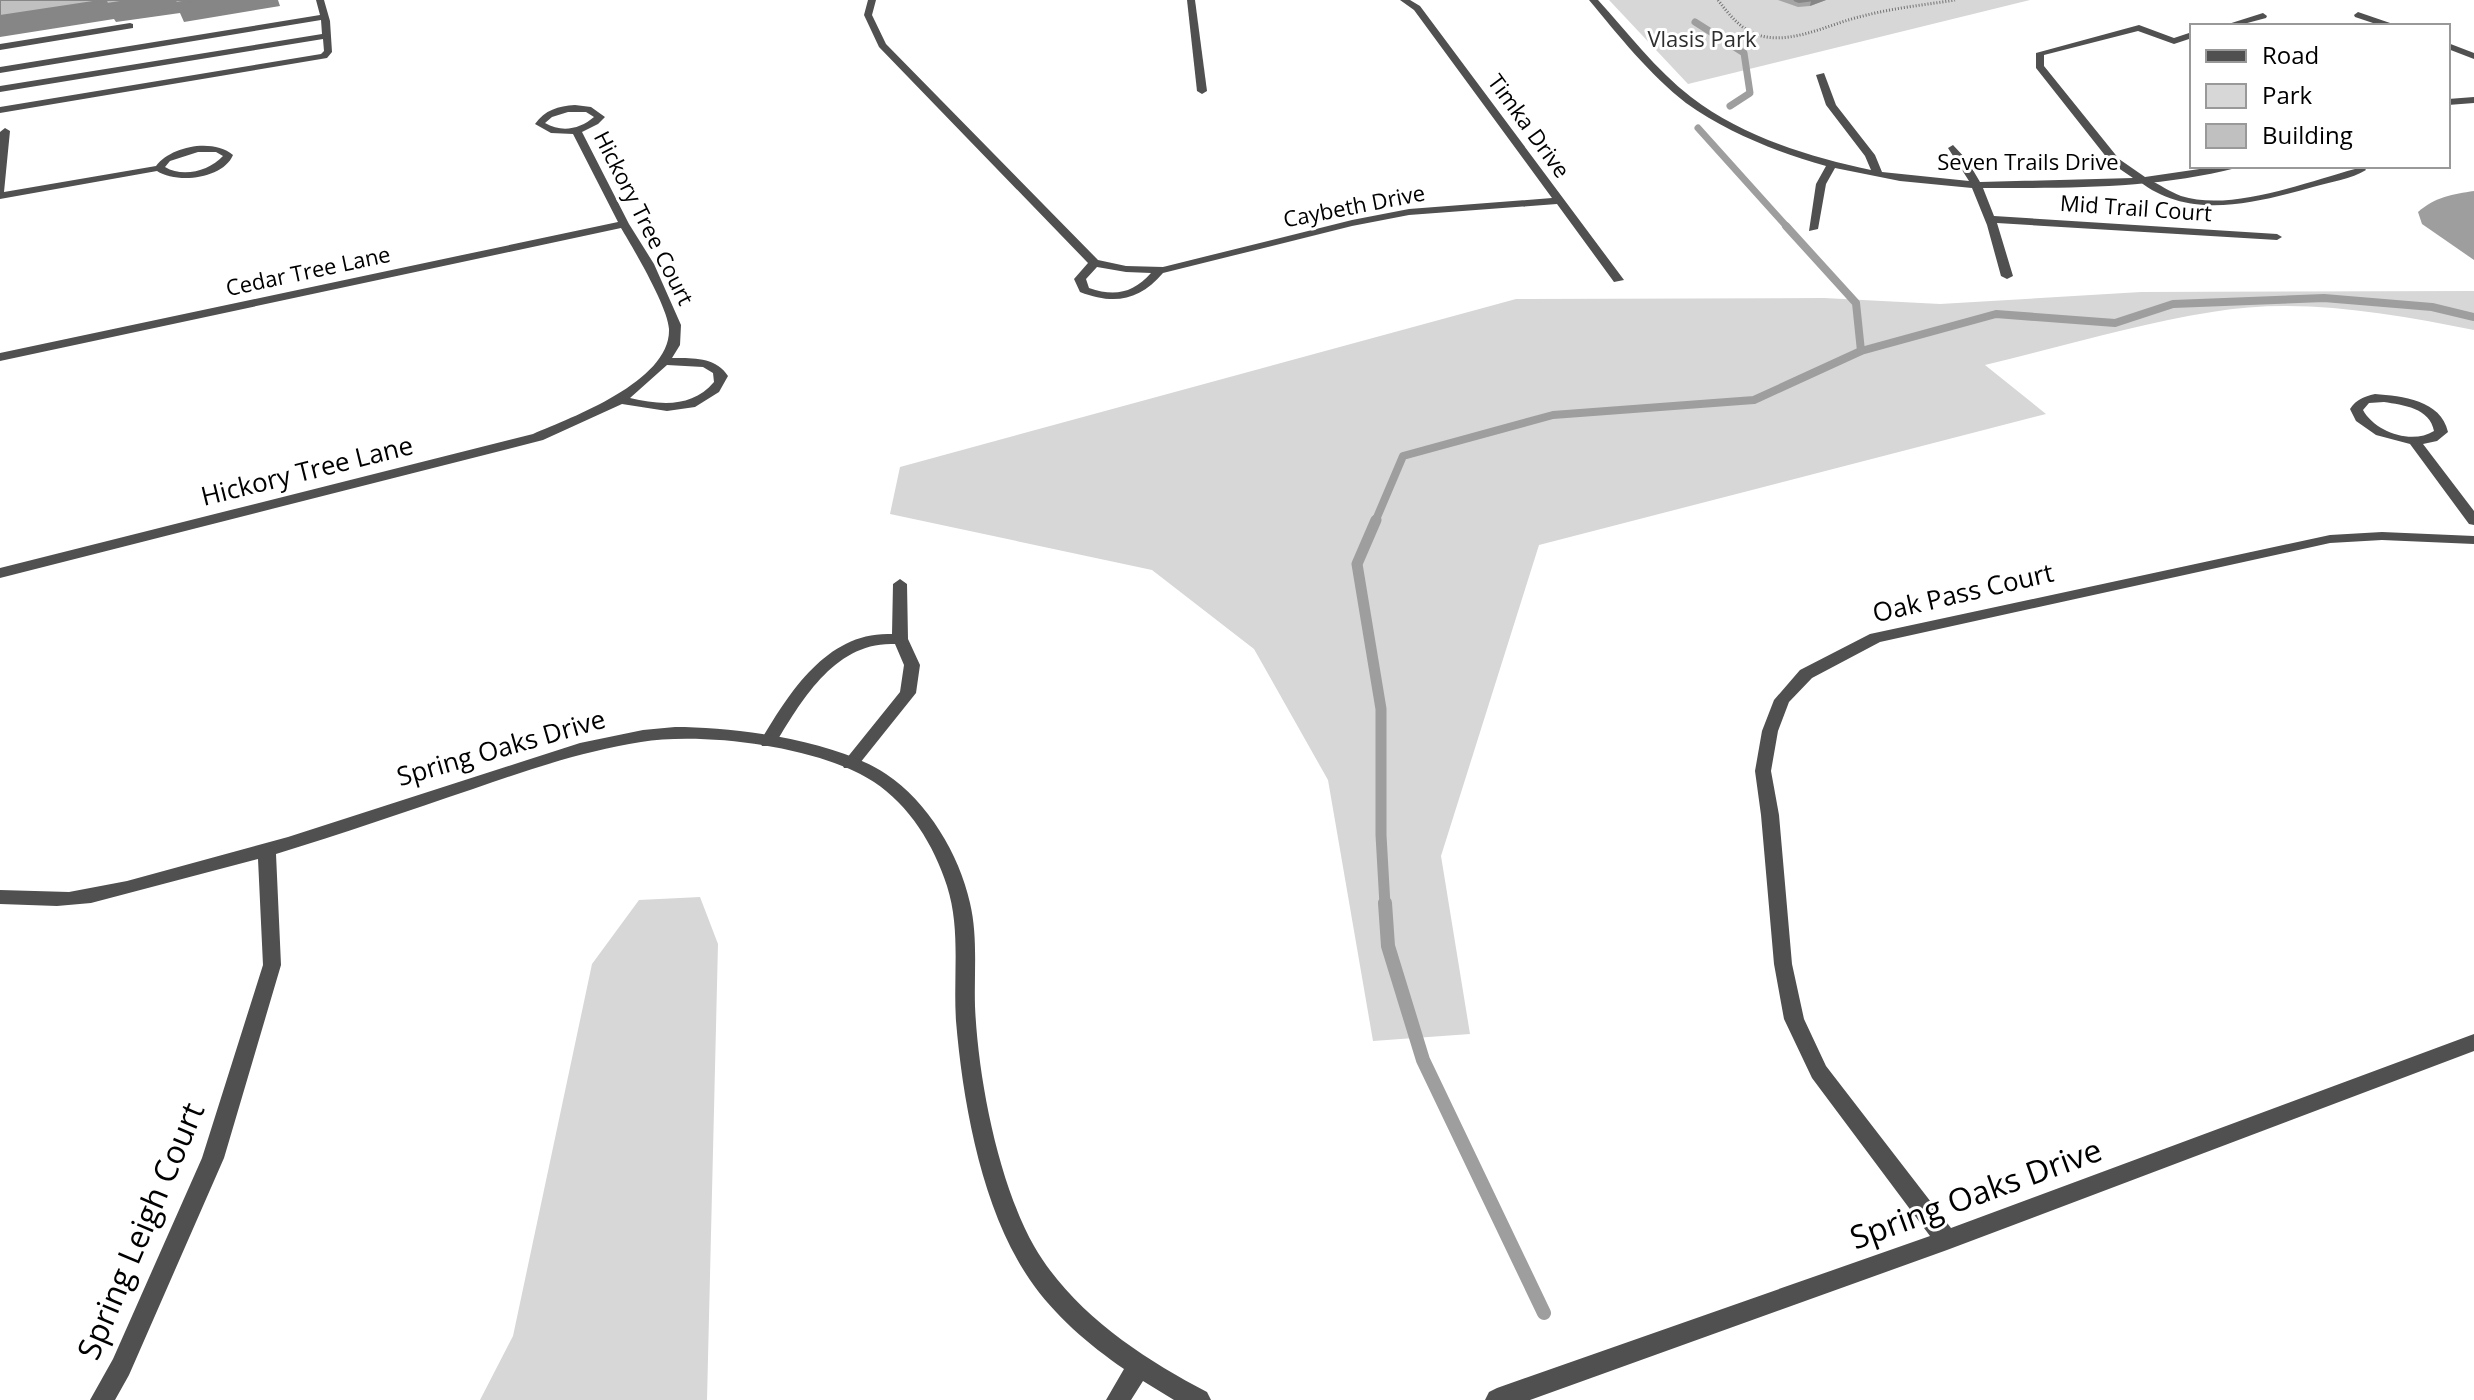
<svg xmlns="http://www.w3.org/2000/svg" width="2474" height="1400" viewBox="0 0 2474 1400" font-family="'Open Sans',sans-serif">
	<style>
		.green { fill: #d7d7d7 }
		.water { fill: #9e9e9e }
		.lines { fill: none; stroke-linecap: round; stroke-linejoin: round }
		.stream-far3 { stroke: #9e9e9e; stroke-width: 7 }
		.stream-far2 { stroke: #9e9e9e; stroke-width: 8 }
		.stream-far1 { stroke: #9e9e9e; stroke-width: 11 }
		.stream { stroke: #9e9e9e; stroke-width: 14 }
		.path { stroke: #727272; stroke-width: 3; stroke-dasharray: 1 2; stroke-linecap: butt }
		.service { fill: #505050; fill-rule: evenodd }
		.minor { fill: #505050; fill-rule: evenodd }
		.wall { fill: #a5a5a5 }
		.shaded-wall { fill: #868686 }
		.building { fill: #c0c0c0; stroke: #868686; stroke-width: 2 }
		.labels { text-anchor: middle; stroke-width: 6; stroke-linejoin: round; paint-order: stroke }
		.far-park-label { font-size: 22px; fill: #2e2e2e; stroke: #fff }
		.far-street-label { font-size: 22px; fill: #000; stroke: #fff }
		.street-label { font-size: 26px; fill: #000; stroke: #fff }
		.near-street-label { font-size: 32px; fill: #000; stroke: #fff }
	</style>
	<rect width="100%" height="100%" fill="#fff"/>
	<!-- green -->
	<g class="green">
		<polygon points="1609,0 2030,0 1688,84"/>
		<path d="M2474 291V330C2388 313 2299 297 2212 312 2136 324 2060 347 1985 365L2046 414 1539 545 1441 856 1470 1034 1373 1041 1328 780 1254 649 1152 570 890 514 900 467 1516 299 1824 298 1940 304 2141 292Z"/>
		<polygon points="700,897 718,944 707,1400 480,1400 513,1336 592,964 639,900"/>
	</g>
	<!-- water -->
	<path class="water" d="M2474 191V260L2422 224 2418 212C2435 197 2453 194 2474 191Z"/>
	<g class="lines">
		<!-- stream-far3 -->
		<g class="stream-far3">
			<polyline points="1695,22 1744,53 1750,93 1730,106"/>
			<polyline points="1698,128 1788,228"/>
		</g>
		<!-- stream-far2 -->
		<g class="stream-far2">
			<polyline points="1861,351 1996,314 2115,323 2173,304 2324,298 2432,307 2474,317"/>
			<polyline points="1375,522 1403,456 1553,415 1754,400 1861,351 1856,303 1786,226"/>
		</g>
		<!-- stream-far1 -->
		<polyline class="stream-far1" points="1376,520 1357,564 1381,709 1381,835 1385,905"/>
		<!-- stream -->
		<polyline class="stream" points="1385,903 1388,946 1423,1060 1544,1313"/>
		<!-- path -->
		<path class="path" d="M1718 0C1731 17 1743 33 1766 37 1798 42 1832 23 1863 16 1893 8 1924 5 1955 0"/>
		<!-- service -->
		<g class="service">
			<polygon points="316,0 324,0 330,21 332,52 327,58 0,113 0,107 321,54 324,51 323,39 0,92 0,86 322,34 321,20 0,73 0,67 320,15"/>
			<polygon points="130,23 133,24 133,28 0,50 0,44"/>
			<path d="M2353 166H2363L2366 170C2352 179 2330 182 2313 187 2256 203 2189 221 2139 181L2148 179C2159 184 2170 192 2181 196 2231 212 2306 182 2355 169Z"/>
			<path d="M900 579 907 584 908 639 920 665 916 693 856 768H844L842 764 900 692 904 665 895 644C835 641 801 701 774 746H762L760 742C789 693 827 631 892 634L893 584Z"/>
		</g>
		<!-- minor -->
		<g class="minor">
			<path d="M868 0H876L872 15 886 44 1098 260 1126 266 1163 267 1352 220 1409 209 1552 198 1414 10 1400 0H1410L1420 6 1624 280 1614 282 1557 204 1409 215 1352 226 1163 273C1139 301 1114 305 1080 292L1074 279 1088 263 879 47 864 15ZM1097 267 1126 272 1151 273C1133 293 1115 297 1089 288L1086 279Z"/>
			<polygon points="1187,0 1195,0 1207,91 1202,94 1197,91"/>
			<path d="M1589 0H1598C1628 33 1656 70 1691 97 1743 137 1810 157 1871 170L1865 156 1826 105 1816 75 1824 73 1836 105 1875 155 1882 172 1969 181 1948 148 1953 145 1967 160 1980 182 2133 178 2111 163 2036 68V53L2139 25 2174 38 2192 32V38L2174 44 2138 31 2044 55V66L2119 159 2145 177 2220 166H2237L2236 168C2154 189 2067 188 1983 188L1994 216 2277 234 2282 237 2277 240 1997 223 2013 276 2007 279 2001 276 1987 225 1972 188 1900 181 1835 168 1826 184 1818 229 1809 231 1816 184 1826 166C1777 152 1728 133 1686 103 1650 75 1618 35 1589 0Z"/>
			<polygon points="2358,12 2393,24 2394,26 2382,26 2355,17 2354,15"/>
			<polygon points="2263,13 2267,16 2266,18 2236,26 2222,26"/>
			<polygon points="2448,43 2474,53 2474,59 2448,49"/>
			<polygon points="2474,97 2474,103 2448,105 2448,99"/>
			<path d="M575 105 591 107 605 117 598 124 582 132 629 224 654 264 681 325 680 345 672 358C693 358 716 357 728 376L719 392 695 407 667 411 622 404 543 440 0 578V568L533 434C573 417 671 381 669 329 668 307 633 248 621 228L0 361V353L618 222 573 134 551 133 535 124C545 110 558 106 575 105ZM568 112H586L594 117C580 129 562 133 545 123L552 117ZM667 365 703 367 713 373 714 382C692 408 661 405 630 398Z"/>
			<path d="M5 128 10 131 4 192 156 166C171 146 213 138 233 155 223 179 177 184 157 171L0 199V132ZM198 152H216L223 156C209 171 183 178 165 167L170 161Z"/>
			<path d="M2375 394C2402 396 2441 400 2448 432L2437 441 2423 444 2474 511V525L2469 524 2410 444 2376 435 2356 421 2350 409C2357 399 2363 397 2375 394ZM2384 402C2403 405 2430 408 2434 431 2412 445 2375 432 2363 410L2369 403Z"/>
			<polygon points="2382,532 2474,536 2474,544 2382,540 2330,543 1880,642 1812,678 1789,702 1778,731 1771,771 1779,815 1792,964 1804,1019 1826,1066 1951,1228 2474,1034 2474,1051 1947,1250 1530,1400 1485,1400 1489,1392 1497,1388 1930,1236 1812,1078 1784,1019 1774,964 1761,815 1755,771 1762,731 1774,700 1800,670 1870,634 2330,535"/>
			<path d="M675 727C736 727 835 740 886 774 928 802 959 854 970 903 978 937 974 972 975 1006 978 1078 998 1182 1034 1246 1072 1312 1142 1358 1207 1392L1211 1400H1174L1143 1381 1131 1400H1106L1124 1369C1089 1345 1054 1315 1030 1280 982 1210 963 1104 956 1021 953 975 961 930 947 886 934 845 909 805 874 782 819 746 704 732 641 742 583 751 528 770 473 789 407 811 342 834 276 854L281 965 224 1158 129 1375 115 1400H90L113 1359 202 1158 263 965 258 859 91 903 57 906 0 904V890L69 892 127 881 288 837 580 743 643 730Z"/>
		</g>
	</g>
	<!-- wall -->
	<polygon class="wall" points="1778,0 1826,0 1810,6 1798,7"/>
	<!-- shaded-wall -->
	<g class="shaded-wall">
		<polygon points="106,0 278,0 280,6 184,22 180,13 116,22 114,19 0,37 0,16"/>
		<polygon points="1814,0 1826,0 1810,6 1811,1"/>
	</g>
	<!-- building -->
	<g class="building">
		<polygon points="0,0 133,0 107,4 106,0 0,16"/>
		<polygon points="175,0 194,0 176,3"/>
		<polygon points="1794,0 1814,0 1799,2"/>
	</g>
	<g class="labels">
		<!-- far-park labels -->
		<g class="far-park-label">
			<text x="1702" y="47">Vlasis Park</text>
		</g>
		<!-- far-street labels -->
		<g class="far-street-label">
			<text transform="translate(1529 126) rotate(54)" y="8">Timka Drive</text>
			<text x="2028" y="170">Seven Trails Drive</text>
			<text transform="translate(1354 206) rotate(-11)" y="8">Caybeth Drive</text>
			<text transform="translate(2136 208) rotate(4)" y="8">Mid Trail Court</text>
			<text transform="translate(644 218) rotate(63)" y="8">Hickory Tree Court</text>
			<text transform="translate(308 271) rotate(-12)" y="8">Cedar Tree Lane</text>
		</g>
		<!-- street labels -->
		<g class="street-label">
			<text transform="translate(307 471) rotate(-14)" y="9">Hickory Tree Lane</text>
			<text transform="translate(1963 593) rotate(-13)" y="9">Oak Pass Court</text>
			<text transform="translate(501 748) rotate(-16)" y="9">Spring Oaks Drive</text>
		</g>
		<!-- near-street labels -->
		<g class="near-street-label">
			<text transform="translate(1976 1194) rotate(-20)" y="11">Spring Oaks Drive</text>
			<text transform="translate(141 1231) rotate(-67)" y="11">Spring Leigh Court</text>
		</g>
	</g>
	<!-- legend -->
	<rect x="2190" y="24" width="260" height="144" fill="#ffffff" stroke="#999999" stroke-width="2"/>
	<rect x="2206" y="50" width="40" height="12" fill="#505050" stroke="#999999" stroke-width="2"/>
	<text x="2262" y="64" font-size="24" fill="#000000">Road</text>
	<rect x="2206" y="84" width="40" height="24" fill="#d7d7d7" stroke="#999999" stroke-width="2"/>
	<text x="2262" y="104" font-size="24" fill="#000000">Park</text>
	<rect x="2206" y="124" width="40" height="24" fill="#c0c0c0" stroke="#999999" stroke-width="2"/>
	<text x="2262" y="144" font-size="24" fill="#000000">Building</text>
</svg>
